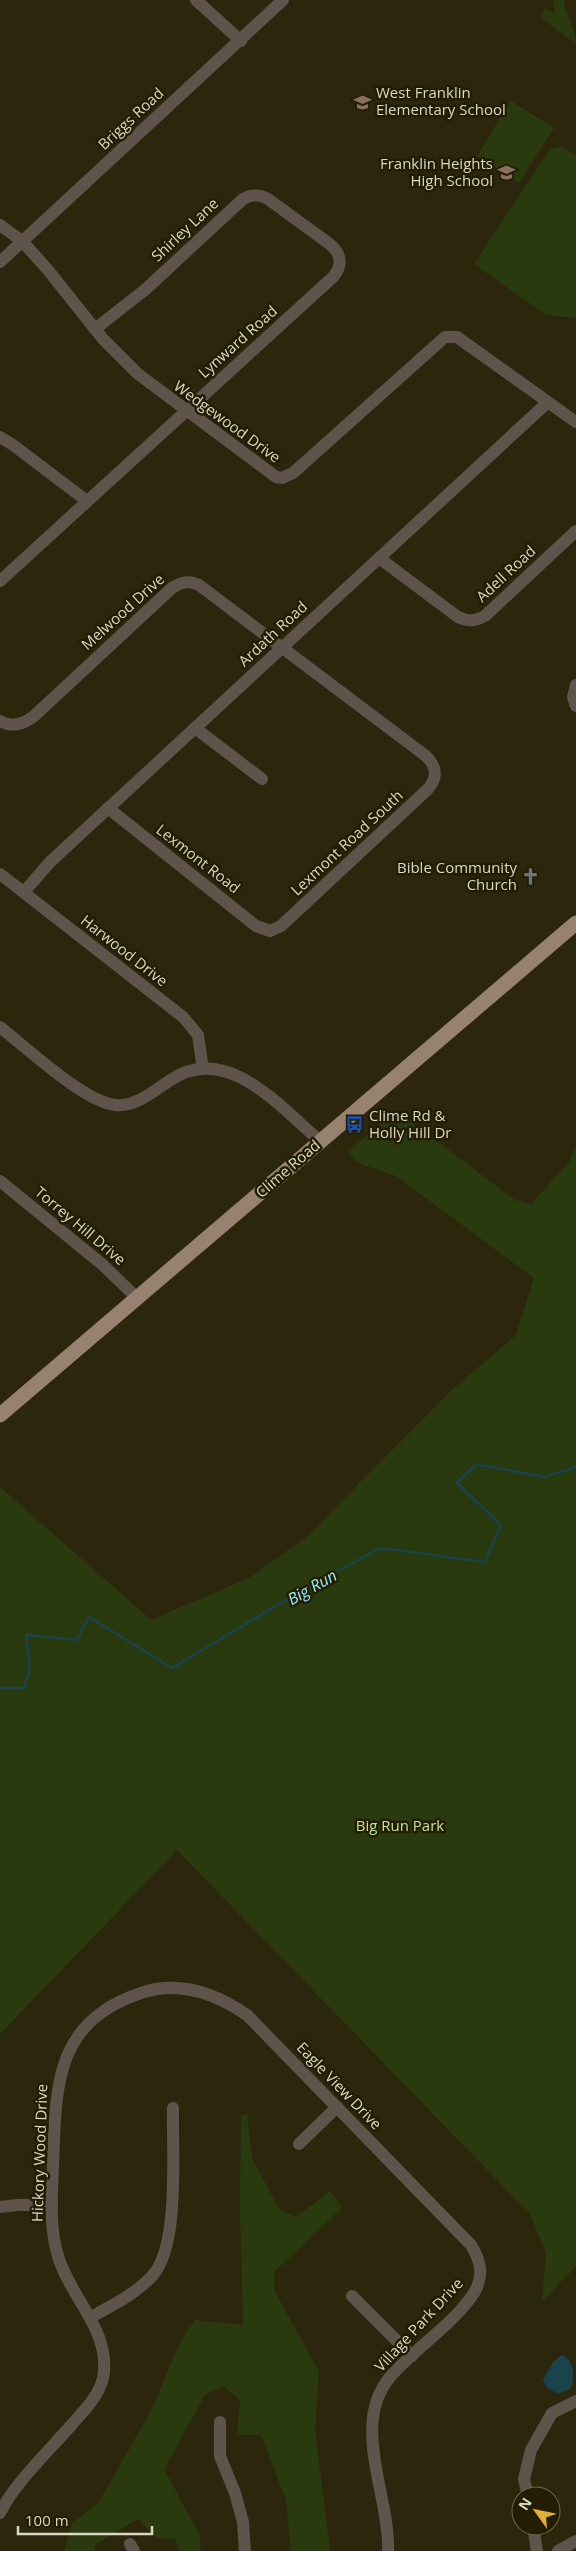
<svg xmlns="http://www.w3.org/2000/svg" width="576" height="2551" viewBox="0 0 576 2551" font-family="'Open Sans',sans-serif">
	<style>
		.green { fill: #2a3a0f }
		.water { fill: #1a444c }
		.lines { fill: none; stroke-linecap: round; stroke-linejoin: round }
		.stream { stroke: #1a444c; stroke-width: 2.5 }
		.minor { stroke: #5f544c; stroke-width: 12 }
		.major { stroke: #978170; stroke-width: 15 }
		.labels { text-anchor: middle; stroke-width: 5; stroke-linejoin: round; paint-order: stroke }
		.poi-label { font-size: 15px; fill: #dad7c7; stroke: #231e03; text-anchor: start }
		.street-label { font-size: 15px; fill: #dad7c7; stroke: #231e03 }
		.park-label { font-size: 15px; fill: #c0e394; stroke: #231e03 }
		.water-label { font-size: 16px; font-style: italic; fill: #93ebfe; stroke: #231e03 }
	</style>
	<rect width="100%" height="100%" fill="#2c270c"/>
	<!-- green -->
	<g class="green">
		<path d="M553 0H564C566 18 576 26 576 44L540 17 546 8 555 14Z"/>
		<polygon points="511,101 554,128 519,183 477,156"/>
		<polygon points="562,146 576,156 576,318 546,315 474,264 550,149"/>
		<polygon points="397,1111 515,1200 531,1204 569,1162 576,1145 576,2266 542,2302 546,2253 530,2214 177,1850 0,2034 0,1487 151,1620 249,1578 305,1538 452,1390 516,1335 534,1278 396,1176 358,1163 347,1152"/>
		<polygon points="247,2114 252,2158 279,2209 296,2217 330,2191 342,2208 274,2272 275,2292 319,2371 315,2430 330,2551 291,2551 286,2500 261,2435 237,2435 240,2400 223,2386 205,2395 164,2469 200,2536 201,2551 180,2551 175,2539 157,2538 138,2519 96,2544 94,2551 64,2551 72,2523 99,2502 153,2407 180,2342 195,2320 243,2325 240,2212 241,2116"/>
	</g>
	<!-- water -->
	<path class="water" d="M562 2355C574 2359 576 2379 570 2389L558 2394 546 2387 543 2380 553 2362Z"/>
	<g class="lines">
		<!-- stream -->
		<polyline class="stream" points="0,1688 24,1688 30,1668 26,1635 77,1640 89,1617 172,1668 284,1601 380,1548 485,1562 501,1525 457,1483 476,1464 544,1477 576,1467"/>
		<!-- minor -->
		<g class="minor">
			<polyline points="196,0 241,41"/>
			<polyline points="0,225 22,241 48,270 103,339 138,374 276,477 282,478 293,473 445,337 457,337 576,422"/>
			<polyline points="0,262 283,0"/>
			<polyline points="0,437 13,445 87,501"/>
			<path d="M379 558 458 617C469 622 475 621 485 616L576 531"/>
			<path d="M0 581 333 277C344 264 341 252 327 242L268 199C259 194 252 194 243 199L146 289 95 329"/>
			<polyline points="576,685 573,697 576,706"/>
			<path d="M0 721C11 728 23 724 33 717L172 588C182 582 188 580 199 585L426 756C437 767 438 777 428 789L281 926 270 931 256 926 108 808"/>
			<polyline points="195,728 262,779"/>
			<polyline points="0,874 183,1017 198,1035 203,1069"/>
			<polyline points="24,892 50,862 548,402"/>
			<path d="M0 1027C27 1048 83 1101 115 1105 135 1107 153 1092 169 1081 226 1041 280 1107 320 1141"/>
			<polyline points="0,1181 103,1265 137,1298"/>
			<polyline points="299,2144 337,2107"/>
			<polyline points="0,2207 17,2205 52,2205"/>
			<polyline points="352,2296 412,2356"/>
			<path d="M90 2318C112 2305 136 2294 153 2275 180 2244 172 2150 173 2108"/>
			<polyline points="220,2422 220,2456 235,2493 243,2522 245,2551"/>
			<polyline points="528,2496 524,2479 531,2450 552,2413 576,2401"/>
			<path d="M0 2513C15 2482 52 2448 74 2422 86 2409 99 2395 103 2378 112 2331 70 2298 58 2256 49 2227 52 2196 53 2166 56 2089 53 2022 141 1993 179 1980 215 1993 247 2015L471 2245C481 2261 484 2276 474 2293 452 2326 416 2347 390 2377 350 2425 390 2495 388 2551"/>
			<polyline points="533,2526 537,2551"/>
			<polyline points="130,2544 134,2551"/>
			<polyline points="558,2551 576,2541"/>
		</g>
		<!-- major -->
		<polyline class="major" points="0,1415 576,923"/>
	</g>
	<!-- icons -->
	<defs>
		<symbol id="school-bare" viewBox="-9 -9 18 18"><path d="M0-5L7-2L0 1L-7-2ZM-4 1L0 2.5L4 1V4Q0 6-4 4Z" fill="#8d6e63" stroke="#231e03" stroke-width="2.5" paint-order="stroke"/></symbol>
		<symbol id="church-bare" viewBox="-9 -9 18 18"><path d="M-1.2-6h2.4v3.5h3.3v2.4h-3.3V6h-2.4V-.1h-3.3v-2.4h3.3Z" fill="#6b7280" stroke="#231e03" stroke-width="2.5" paint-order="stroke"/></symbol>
		<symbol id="bus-bare" viewBox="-9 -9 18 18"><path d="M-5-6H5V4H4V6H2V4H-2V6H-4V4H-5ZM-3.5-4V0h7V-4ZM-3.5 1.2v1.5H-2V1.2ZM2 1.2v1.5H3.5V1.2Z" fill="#1a4fb4" stroke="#231e03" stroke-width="2.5" paint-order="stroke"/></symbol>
	</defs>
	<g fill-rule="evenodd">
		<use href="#school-bare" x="350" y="90" width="25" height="25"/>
		<use href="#school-bare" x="494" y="160" width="25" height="25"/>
		<use href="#church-bare" x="518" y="864" width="25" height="25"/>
		<use href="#bus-bare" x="342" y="1112" width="25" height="25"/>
	</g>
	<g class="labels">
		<!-- poi labels -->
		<g class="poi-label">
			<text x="376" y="98">West Franklin<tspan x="376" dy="17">Elementary School</tspan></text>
			<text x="493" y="169" text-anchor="end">Franklin Heights<tspan x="493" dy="17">High School</tspan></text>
			<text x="517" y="873" text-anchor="end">Bible Community<tspan x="517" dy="17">Church</tspan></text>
			<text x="369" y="1121">Clime Rd &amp;<tspan x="369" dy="17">Holly Hill Dr</tspan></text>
		</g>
		<!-- street labels -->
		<g class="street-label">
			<text transform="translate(131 119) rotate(-43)" y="5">Briggs Road</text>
			<text transform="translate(185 230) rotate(-43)" y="5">Shirley Lane</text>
			<text transform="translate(238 342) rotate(-42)" y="5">Lynward Road</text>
			<text transform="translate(227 422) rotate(36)" y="5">Wedgewood Drive</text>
			<text transform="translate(506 574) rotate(-43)" y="5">Adell Road</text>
			<text transform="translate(123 612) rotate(-42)" y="5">Melwood Drive</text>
			<text transform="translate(273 634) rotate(-43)" y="5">Ardath Road</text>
			<text transform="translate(347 843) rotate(-43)" y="5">Lexmont Road South</text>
			<text transform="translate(198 859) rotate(38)" y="5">Lexmont Road</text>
			<text transform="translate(124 951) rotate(38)" y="5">Harwood Drive</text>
			<text transform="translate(288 1169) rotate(-41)" y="5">Clime Road</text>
			<text transform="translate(80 1226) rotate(40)" y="5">Torrey Hill Drive</text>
			<text transform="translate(339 2086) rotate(46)" y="5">Eagle View Drive</text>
			<text transform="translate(40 2153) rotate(-88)" y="5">Hickory Wood Drive</text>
			<text transform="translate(419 2325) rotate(-47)" y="5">Village Park Drive</text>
		</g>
		<!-- park labels -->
		<g class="park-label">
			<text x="400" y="1831">Big Run Park</text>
		</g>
		<!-- water labels -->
		<g class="water-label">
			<text transform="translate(312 1587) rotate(-30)" y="6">Big Run</text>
		</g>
	</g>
	<!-- north arrow -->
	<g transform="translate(536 2511) rotate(303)"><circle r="24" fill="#231e03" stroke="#6c6851"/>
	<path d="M0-4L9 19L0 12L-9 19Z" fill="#e0b034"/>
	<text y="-8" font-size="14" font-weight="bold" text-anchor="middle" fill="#dad7c7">N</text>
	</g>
	<!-- scale -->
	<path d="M18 2526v8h134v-8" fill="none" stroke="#dad7c7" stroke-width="2.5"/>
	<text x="25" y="2526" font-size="15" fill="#dad7c7" stroke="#231e03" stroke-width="4" paint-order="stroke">100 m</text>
</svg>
